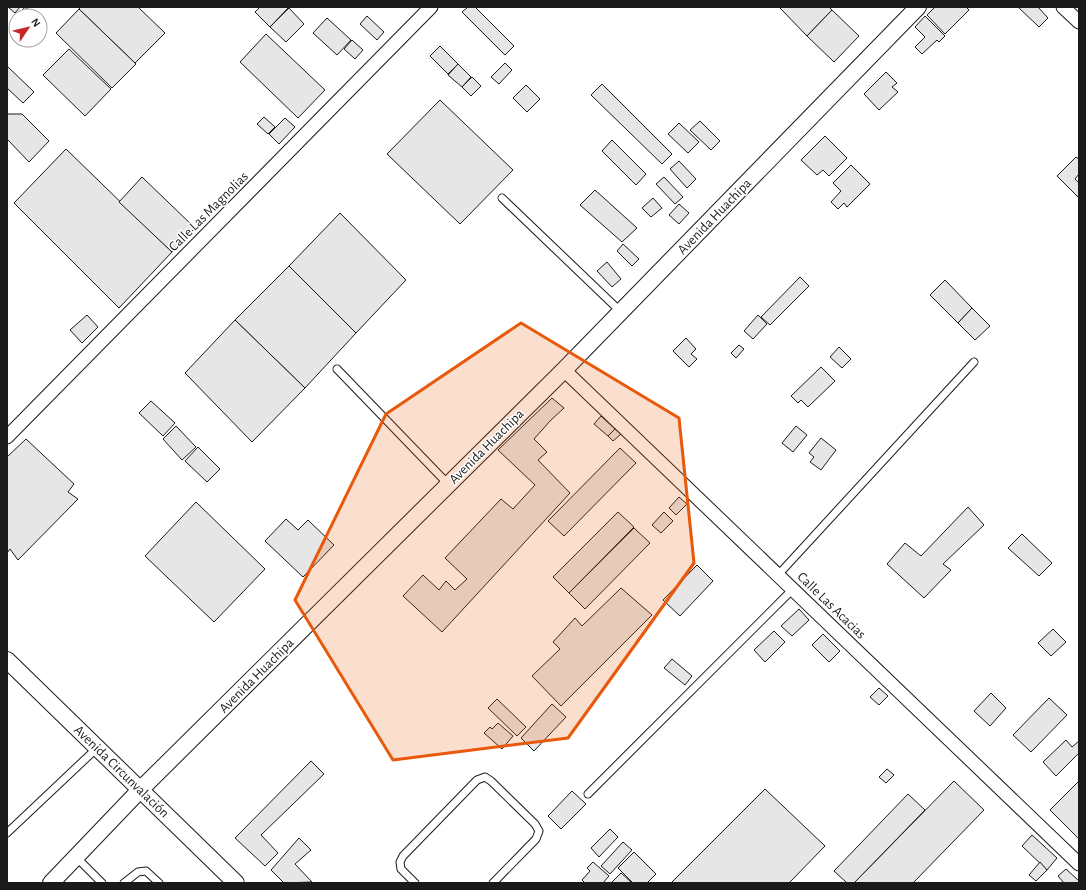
<svg xmlns="http://www.w3.org/2000/svg" width="1086" height="890" viewBox="0 0 1086 890" font-family="'Alegreya Sans',sans-serif">
	<style>
		.building { fill: #e6e6e6; stroke: #1a1a1a }
		.lines { fill: none; stroke-linecap: round; stroke-linejoin: round }
		.service-casing { stroke: #1a1a1a; stroke-width: 9 }
		.minor-casing { stroke: #1a1a1a; stroke-width: 15 }
		.tertiary-casing { stroke: #1a1a1a; stroke-width: 18 }
		.service { stroke: #fff; stroke-width: 7 }
		.minor { stroke: #fff; stroke-width: 13 }
		.tertiary { stroke: #fff; stroke-width: 16 }
		.marked { fill: #e8590c; fill-opacity: 0.2; stroke: #e8590c; stroke-width: 3; stroke-linejoin: round }
		.labels { text-anchor: middle; stroke-width: 3; stroke-linejoin: round; paint-order: stroke }
		.street-label { font-size: 14px; fill: #1a1a1a; stroke: #fff }
	</style>
	<rect width="100%" height="100%" fill="#fff"/>
	<!-- building -->
	<g class="building">
		<polygon points="8,7 20,7 15,13"/>
		<polygon points="25,7 35,16 17,16"/>
		<polygon points="81,7 138,7 165,33 135,63 79,9"/>
		<polygon points="260,7 287,7 288,8 270,27 255,12"/>
		<polygon points="468,7 475,7 514,46 505,55 462,12"/>
		<polygon points="779,7 829,7 832,10 807,36"/>
		<polygon points="935,7 966,7 969,10 945,34 927,15"/>
		<polygon points="1018,7 1038,7 1048,18 1039,27"/>
		<polygon points="289,8 304,24 286,42 270,27"/>
		<polygon points="79,9 136,64 112,88 56,33"/>
		<polygon points="832,10 859,36 834,62 807,36"/>
		<polygon points="367,16 384,32 377,40 360,24"/>
		<polygon points="925,16 945,36 939,42 937,40 922,54 915,47 925,37 915,27"/>
		<polygon points="327,18 351,40 337,55 313,33"/>
		<polygon points="40,21 45,26 40,32"/>
		<polygon points="266,34 325,90 298,118 240,62"/>
		<polygon points="352,40 363,50 355,59 344,49"/>
		<polygon points="440,46 458,64 448,74 430,56"/>
		<polygon points="69,49 111,89 85,116 43,75"/>
		<polygon points="505,63 512,70 499,84 491,77"/>
		<polygon points="458,64 471,77 462,87 448,75"/>
		<polygon points="7,66 34,92 23,103 7,88"/>
		<polygon points="886,72 897,83 892,87 898,92 879,110 864,94"/>
		<polygon points="472,77 481,86 471,96 462,87"/>
		<polygon points="602,84 672,154 662,164 591,95"/>
		<polygon points="526,85 540,99 527,112 513,98"/>
		<polygon points="440,100 513,170 460,224 387,154"/>
		<polygon points="7,114 22,114 49,141 29,162 7,139"/>
		<polygon points="264,117 275,127 268,134 257,124"/>
		<polygon points="285,118 295,127 279,144 269,134"/>
		<polygon points="700,121 720,141 711,150 690,130"/>
		<polygon points="679,123 699,142 688,153 668,134"/>
		<polygon points="825,136 847,158 829,176 823,170 817,175 801,160"/>
		<polygon points="612,140 646,174 636,185 602,151"/>
		<polygon points="66,149 172,252 119,308 14,203"/>
		<polygon points="1076,157 1079,159 1079,174 1075,179 1079,183 1079,198 1057,176"/>
		<polygon points="679,161 696,179 687,188 670,169"/>
		<polygon points="851,165 870,184 847,207 844,203 838,209 831,202 841,191 833,183"/>
		<polygon points="142,177 195,228 172,252 119,202"/>
		<polygon points="664,177 683,197 675,204 656,184"/>
		<polygon points="595,190 637,228 622,242 580,205"/>
		<polygon points="653,198 662,208 651,217 642,208"/>
		<polygon points="679,204 689,213 679,224 669,215"/>
		<polygon points="340,213 406,280 356,333 289,266"/>
		<polygon points="623,244 639,259 632,266 617,251"/>
		<polygon points="607,262 621,279 612,287 597,271"/>
		<polygon points="289,266 356,333 305,388 235,320"/>
		<polygon points="800,277 809,286 770,325 761,317"/>
		<polygon points="945,280 972,308 958,323 930,295"/>
		<polygon points="972,308 990,326 975,340 958,323"/>
		<polygon points="87,315 98,327 82,343 70,330"/>
		<polygon points="758,315 767,324 753,339 744,331"/>
		<polygon points="235,320 305,388 252,442 185,373"/>
		<polygon points="686,338 696,349 691,354 697,359 689,367 673,351"/>
		<polygon points="739,345 744,349 736,358 731,353"/>
		<polygon points="839,347 851,359 842,368 830,357"/>
		<polygon points="821,367 835,381 808,407 801,400 798,403 791,396"/>
		<polygon points="552,398 564,408 551,420 534,439 547,452 538,460 570,493 442,632 403,596 423,575 439,590 446,581 455,590 467,579 445,558 501,499 513,509 535,485 498,450"/>
		<polygon points="151,401 175,423 163,436 139,413"/>
		<polygon points="601,416 615,429 608,436 594,424"/>
		<polygon points="176,426 196,447 182,460 163,439"/>
		<polygon points="796,426 807,435 793,452 782,443"/>
		<polygon points="615,429 621,434 613,441 608,436"/>
		<polygon points="821,438 836,450 821,470 810,462 814,457 809,453"/>
		<polygon points="26,439 74,484 68,492 78,499 18,560 10,549 7,553 7,457"/>
		<polygon points="198,447 220,469 207,482 185,461"/>
		<polygon points="620,448 636,463 564,536 548,521"/>
		<polygon points="679,497 687,504 676,515 669,508"/>
		<polygon points="196,502 265,569 214,622 145,556"/>
		<polygon points="968,507 984,525 943,564 951,570 924,598 887,564 905,543 921,556"/>
		<polygon points="618,512 634,527 569,593 553,577"/>
		<polygon points="664,512 673,521 661,533 652,525"/>
		<polygon points="286,519 298,530 308,520 334,545 303,577 265,541"/>
		<polygon points="634,528 650,543 585,609 569,593"/>
		<polygon points="1022,534 1052,563 1039,576 1008,548"/>
		<polygon points="697,565 713,581 680,616 663,600"/>
		<polygon points="621,588 652,615 561,706 532,676 560,649 553,642 575,618 582,626"/>
		<polygon points="799,609 809,620 792,636 781,626"/>
		<polygon points="1053,629 1066,642 1051,656 1038,643"/>
		<polygon points="774,631 785,642 765,662 754,650"/>
		<polygon points="823,634 840,651 829,662 812,645"/>
		<polygon points="672,659 692,676 685,685 664,668"/>
		<polygon points="879,688 888,696 879,705 870,697"/>
		<polygon points="991,693 1006,708 990,726 974,711"/>
		<polygon points="1049,698 1067,715 1031,752 1013,735"/>
		<polygon points="497,699 526,727 517,736 488,708"/>
		<polygon points="552,704 566,717 534,751 521,738"/>
		<polygon points="498,723 513,736 502,749 484,733 490,727 492,729"/>
		<polygon points="1066,740 1072,747 1079,741 1079,753 1056,776 1043,762"/>
		<polygon points="311,761 324,774 261,835 278,853 265,866 235,838"/>
		<polygon points="887,769 894,775 886,783 879,777"/>
		<polygon points="954,781 984,810 913,883 854,883"/>
		<polygon points="1079,781 1079,839 1050,810"/>
		<polygon points="765,789 825,846 789,883 671,883"/>
		<polygon points="572,791 586,804 561,829 548,816"/>
		<polygon points="908,794 925,810 854,883 847,883 834,871"/>
		<polygon points="610,829 618,837 599,857 591,848"/>
		<polygon points="1032,835 1057,858 1047,870 1022,846"/>
		<polygon points="299,838 311,850 295,864 312,882 284,883 271,870"/>
		<polygon points="623,842 632,850 610,874 601,866"/>
		<polygon points="634,852 656,874 647,883 633,883 618,868"/>
		<polygon points="593,862 609,876 603,883 585,883 582,880 590,871 587,868"/>
		<polygon points="1040,862 1047,870 1036,881 1029,875"/>
		<polygon points="1066,869 1079,881 1079,883 1064,883 1058,876"/>
		<polygon points="621,873 632,883 611,883"/>
	</g>
	<g class="lines">
		<defs>
			<g id="service">
				<polyline points="502,198 620,311"/>
				<polyline points="337,369 448,484"/>
				<polyline points="778,575 974,362"/>
				<polyline points="588,794 793,589"/>
				<polyline points="7,833 97,748"/>
				<polyline points="76,857 102,883"/>
				<polyline points="124,883 138,872 146,871 159,883"/>
				<polyline points="415,883 401,869 400,862 403,856 477,780 485,777 491,781 535,824 539,831 536,839 493,883"/>
			</g>
			<g id="minor">
				<polyline points="1063,7 1079,22"/>
				<polyline points="564,370 1079,864"/>
				<polyline points="7,437 431,7"/>
			</g>
			<g id="tertiary">
				<polyline points="7,660 236,883"/>
				<polyline points="51,883 140,790 564,370 918,7"/>
			</g>
		</defs>
		<!-- service casing -->
		<use href="#service" class="service-casing"/>
		<!-- minor casing -->
		<use href="#minor" class="minor-casing"/>
		<!-- tertiary casing -->
		<use href="#tertiary" class="tertiary-casing"/>
		<!-- service -->
		<use href="#service" class="service"/>
		<!-- minor -->
		<use href="#minor" class="minor"/>
		<!-- tertiary -->
		<use href="#tertiary" class="tertiary"/>
	</g>
	<!-- marked area -->
	<path class="marked" d="M521 323 679 418 694 563 568 738 393 760 295 600 386 414Z"/>
	<g class="labels">
		<!-- street labels -->
		<g class="street-label">
			<text transform="translate(208 211) rotate(-45)" y="5">Calle Las Magnolias</text>
			<text transform="translate(714 216) rotate(-46)" y="5">Avenida Huachipa</text>
			<text transform="translate(486 446) rotate(-45)" y="5">Avenida Huachipa</text>
			<text transform="translate(832 605) rotate(44)" y="5">Calle Las Acacias</text>
			<text transform="translate(256 675) rotate(-45)" y="5">Avenida Huachipa</text>
			<text transform="translate(122 771) rotate(44)" y="5">Avenida Circunvalación</text>
		</g>
	</g>
	<!-- border -->
	<rect width="1086" height="890" fill="none" stroke="#1a1a1a" stroke-width="16"/>
	<!-- north arrow -->
	<g transform="translate(28 28) rotate(55)"><circle r="19" fill="#ffffff" stroke="#a3a3a3"/>
	<path d="M0-3L7 15L0 10L-7 15Z" fill="#c62828"/>
	<text y="-6" font-size="11" font-weight="bold" text-anchor="middle" fill="#1a1a1a">N</text>
	</g>
</svg>
